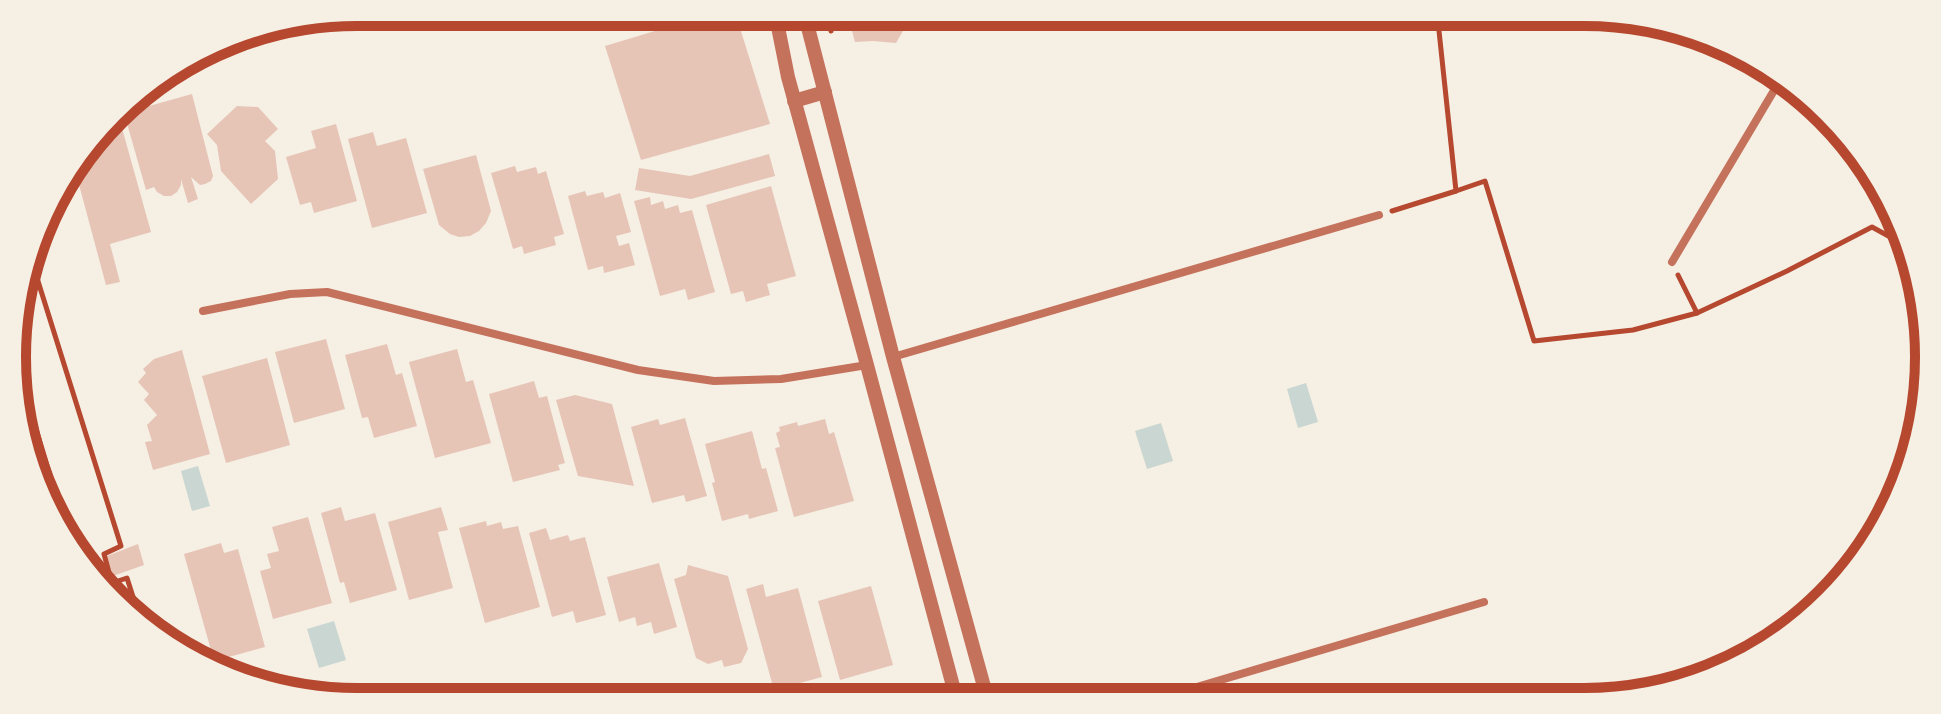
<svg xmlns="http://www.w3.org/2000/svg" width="1941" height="714" viewBox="0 0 1941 714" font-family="'Nunito Sans',sans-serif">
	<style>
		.water { fill: #c9d6d2 }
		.building { fill: #e6c5b7 }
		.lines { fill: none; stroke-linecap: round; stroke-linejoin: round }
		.path { stroke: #b5482f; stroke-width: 5 }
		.minor { stroke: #c5725c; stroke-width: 8 }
		.tertiary { stroke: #c5725c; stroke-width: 14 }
		.secondary { stroke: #b5482f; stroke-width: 16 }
		.rim { fill: none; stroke: #b5482f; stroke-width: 10 }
	</style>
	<rect width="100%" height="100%" fill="#f6efe4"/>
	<!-- water -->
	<g class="water">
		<polygon points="1306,383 1318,422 1298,428 1287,389"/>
		<polygon points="1161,423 1173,461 1147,469 1135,431"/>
		<polygon points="198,466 210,506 192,511 181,471"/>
		<polygon points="334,621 346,660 319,668 307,629"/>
	</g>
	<!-- building -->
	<g class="building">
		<polygon points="718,12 735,12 770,124 641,160 605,46"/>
		<polygon points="847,12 914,12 896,43 873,41 855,42"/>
		<polygon points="192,94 213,176 211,181 205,184 200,185 191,177 198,199 188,203 181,179 181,185 177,192 171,196 164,196 157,192 154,187 146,190 124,113"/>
		<polygon points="237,106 258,107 278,129 265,141 275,151 278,179 251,204 221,171 217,145 207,134"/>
		<polygon points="120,121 151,232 110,244 120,282 106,285 74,166 108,124"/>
		<polygon points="336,124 357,201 314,213 311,202 300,205 286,157 316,148 311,131"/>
		<polygon points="373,132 377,146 406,138 427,213 372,228 348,139"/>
		<polygon points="769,154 775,176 691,199 635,190 639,168 690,176"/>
		<polygon points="476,155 491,211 486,223 479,231 470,236 459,237 450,234 439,225 423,169"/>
		<polygon points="515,166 517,172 536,167 538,174 546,171 564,234 554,237 556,245 524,254 522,246 513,249 491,173"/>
		<polygon points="771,186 796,276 767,284 770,295 746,302 743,291 731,294 706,205"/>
		<polygon points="585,191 587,196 603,192 605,198 620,193 631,232 616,236 619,246 629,243 635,265 604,273 603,266 588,270 568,196"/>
		<polygon points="650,197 651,205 663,201 665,209 678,205 680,213 692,210 715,292 688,300 685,289 660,296 634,201"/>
		<polygon points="326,339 345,409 294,423 275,352"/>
		<polygon points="387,344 396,375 402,373 417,426 374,438 368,417 362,418 345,355"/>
		<polygon points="457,349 466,382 473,380 491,443 435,458 409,362"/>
		<polygon points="182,350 210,454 153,470 145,442 152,441 147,425 157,415 144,400 149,394 138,382 146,373 143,369 154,359"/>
		<polygon points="267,358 290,445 226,463 202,376"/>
		<polygon points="534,381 539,398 547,396 565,463 558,465 560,470 513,482 489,394"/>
		<polygon points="575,395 612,404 634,486 578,476 556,400"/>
		<polygon points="685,418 707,496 686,502 684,495 652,503 631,427 658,419 660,425"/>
		<polygon points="825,419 829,434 834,432 854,501 794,517 775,448 780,447 776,433 780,431 779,427 797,422 798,426"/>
		<polygon points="752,431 762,469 766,468 778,511 749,519 748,514 722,521 712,483 715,482 705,444"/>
		<polygon points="341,507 345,521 375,513 397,590 350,603 344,582 340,583 321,513"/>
		<polygon points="441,507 448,530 438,532 453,588 409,600 388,522"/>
		<polygon points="308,517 332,603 273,619 260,571 271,568 267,554 279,551 272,527"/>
		<polygon points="486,521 487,526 501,522 503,529 518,526 540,607 485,623 459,528"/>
		<polygon points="546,528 550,540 568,535 570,541 585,537 606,615 576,623 573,611 552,617 529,533"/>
		<polygon points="221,543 224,553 238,549 265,647 214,661 184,554"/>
		<polygon points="138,544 144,565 113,576 107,556"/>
		<polygon points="659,563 677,627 654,634 651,622 637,626 635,617 619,622 607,577"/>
		<polygon points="688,565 728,576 748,649 741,663 724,667 722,660 708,664 696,658 674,579 686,575"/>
		<polygon points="763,584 766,597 798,588 822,677 774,690 746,589"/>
		<polygon points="871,586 893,665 840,680 818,601"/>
	</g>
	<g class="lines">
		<!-- path -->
		<g class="path">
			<polyline points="828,12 831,31"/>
			<polyline points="1456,191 1485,181 1534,341 1633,330 1697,313 1787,271 1872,227 1903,244"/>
			<polyline points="1392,211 1456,191 1437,12"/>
			<polyline points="32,262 121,546 104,554 112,583 127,578 142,625"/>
			<polyline points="1678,275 1697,313"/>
		</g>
		<!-- minor -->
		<g class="minor">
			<polyline points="1672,262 1782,77"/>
			<polyline points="203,311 290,294 327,292 638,370 714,381 781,379 867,365"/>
			<polyline points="893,357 1379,215"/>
			<polyline points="1153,700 1484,602"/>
			<path d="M400 702C430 694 458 695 487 702"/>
		</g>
		<!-- tertiary -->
		<g class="tertiary">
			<polyline points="775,12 788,77 867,365 957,701"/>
			<polyline points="804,12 893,357 988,701"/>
			<polyline points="794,101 825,92"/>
		</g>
		<!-- secondary -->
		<polyline class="secondary" points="17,385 56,514"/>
	</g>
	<!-- crop -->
	<path d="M0 0H1941V714H0ZM357 26H1584A331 331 0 0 1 1915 357V357A331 331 0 0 1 1584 688H357A331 331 0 0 1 26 357V357A331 331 0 0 1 357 26Z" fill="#f6efe4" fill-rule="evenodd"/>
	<path class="rim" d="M357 26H1584A331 331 0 0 1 1915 357V357A331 331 0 0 1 1584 688H357A331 331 0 0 1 26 357V357A331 331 0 0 1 357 26Z"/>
</svg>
